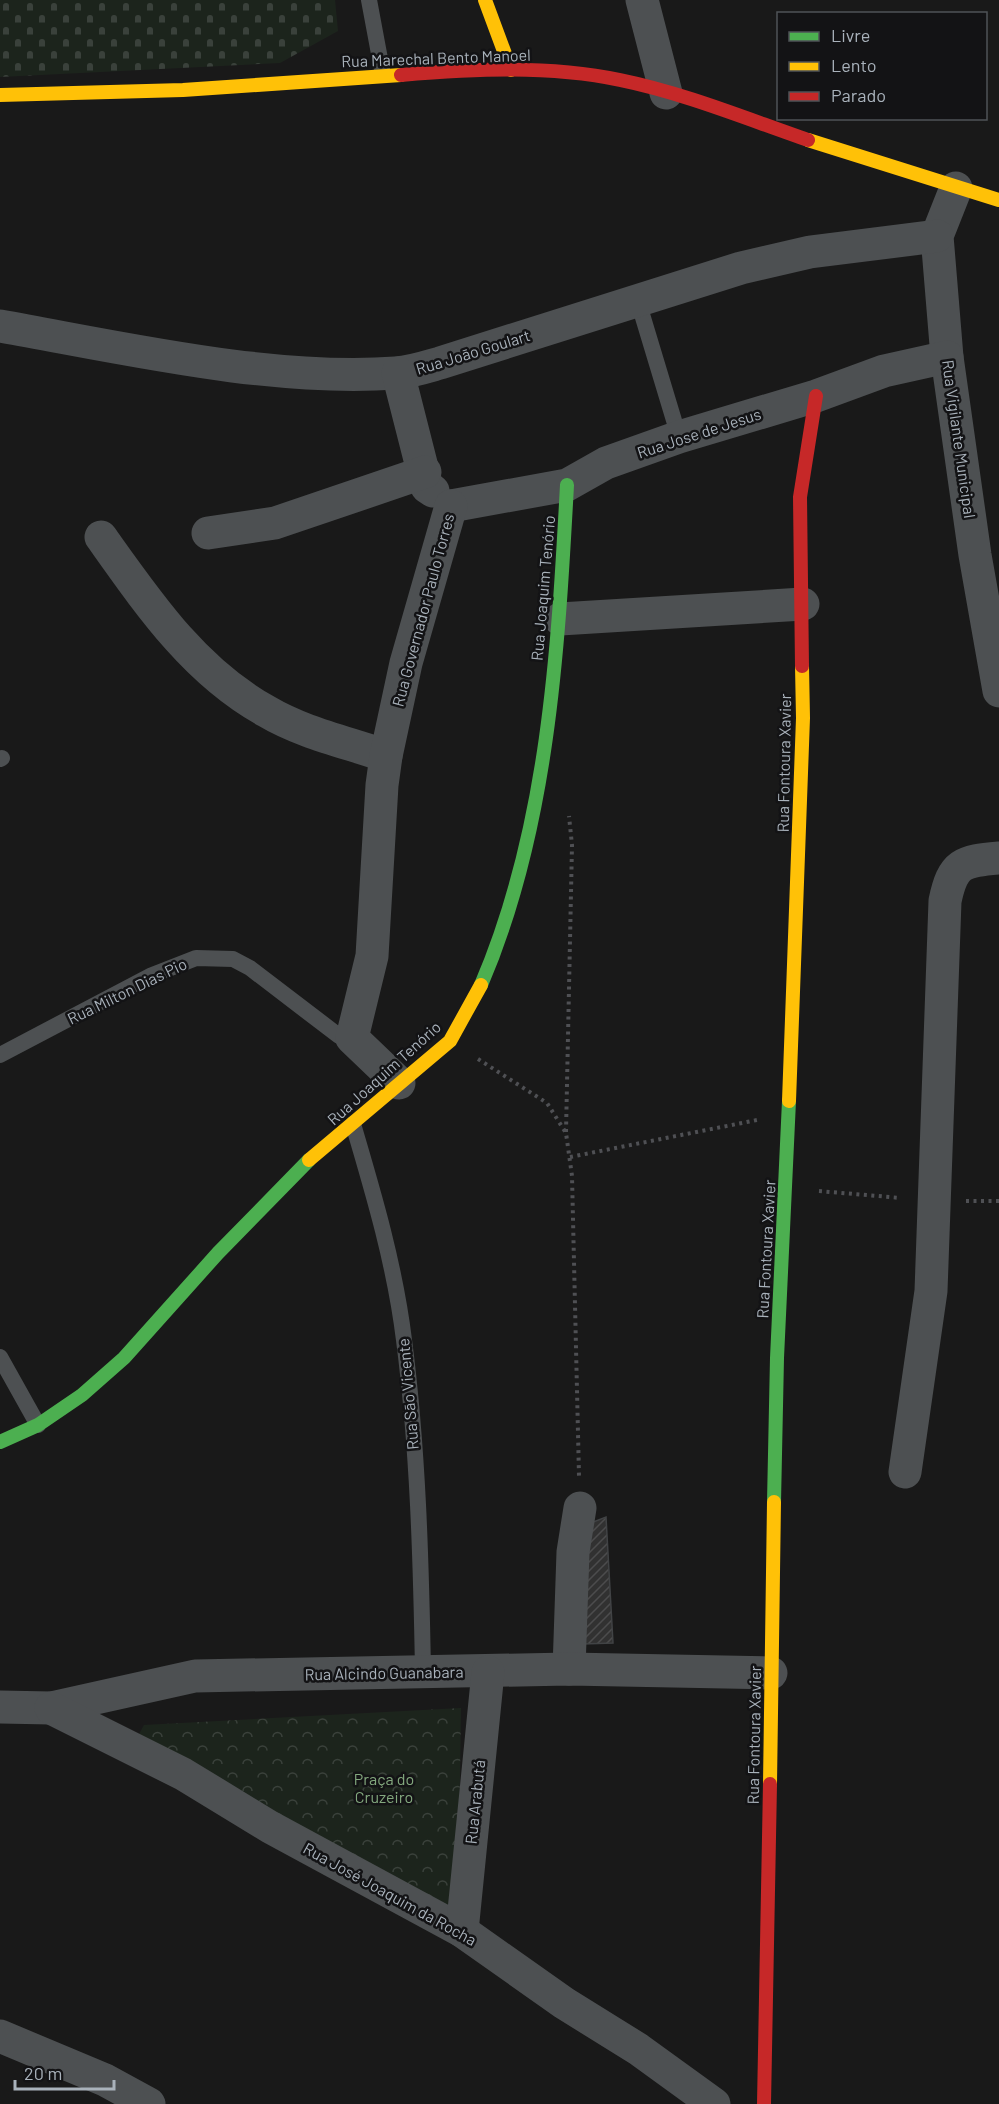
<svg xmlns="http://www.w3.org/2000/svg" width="999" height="2104" viewBox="0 0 999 2104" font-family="Barlow,sans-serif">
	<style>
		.cemetery { fill: url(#cemetery-stones) }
		.park { fill: url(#park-crowns) }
		.building { fill: url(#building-hatch); stroke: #414345; stroke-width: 1.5 }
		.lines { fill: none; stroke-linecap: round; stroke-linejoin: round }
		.path { stroke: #4f5054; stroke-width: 4; stroke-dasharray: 3 4.5; stroke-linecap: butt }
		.lane { stroke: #4d5052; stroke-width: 16 }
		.street { stroke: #4d5052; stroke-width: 33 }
		.fast { stroke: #4caf50; stroke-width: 14 }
		.slow { stroke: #ffc107; stroke-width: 14 }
		.jam { stroke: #c62828; stroke-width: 14 }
		.labels { text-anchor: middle; stroke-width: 5; stroke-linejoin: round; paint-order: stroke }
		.street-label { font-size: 16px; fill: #a9b2bb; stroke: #131315 }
		.park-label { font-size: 16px; fill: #83a87e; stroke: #131315 }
	</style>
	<defs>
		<pattern id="cemetery-stones" width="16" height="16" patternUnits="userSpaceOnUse" patternTransform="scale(1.5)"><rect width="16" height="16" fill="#1c241c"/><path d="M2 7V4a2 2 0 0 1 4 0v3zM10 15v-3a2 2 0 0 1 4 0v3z" fill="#3a413b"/></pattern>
		<pattern id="park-crowns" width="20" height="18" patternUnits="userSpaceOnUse" patternTransform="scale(1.5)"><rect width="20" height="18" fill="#1c241c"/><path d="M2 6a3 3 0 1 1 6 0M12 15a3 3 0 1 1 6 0" fill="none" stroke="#3a413b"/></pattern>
		<pattern id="building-hatch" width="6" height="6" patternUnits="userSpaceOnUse" patternTransform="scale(1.5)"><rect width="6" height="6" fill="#313131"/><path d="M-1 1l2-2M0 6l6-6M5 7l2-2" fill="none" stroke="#4c4c4d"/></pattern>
	</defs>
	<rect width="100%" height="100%" fill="#191919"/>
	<!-- cemetery -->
	<polygon class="cemetery" points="0,0 335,0 338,31 280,63 0,77"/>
	<!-- park -->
	<polygon class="park" points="461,1708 458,1916 138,1736 144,1725"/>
	<!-- building -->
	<polygon class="building" points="606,1517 613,1643 583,1644 588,1524"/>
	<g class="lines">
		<!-- path -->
		<g class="path">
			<polyline points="478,1059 547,1103 566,1133 572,1176 579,1476"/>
			<polyline points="566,1132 572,845 569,816"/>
			<polyline points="570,1157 757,1120"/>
			<polyline points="819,1191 901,1198"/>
			<polyline points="966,1201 999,1201"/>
		</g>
		<!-- lane -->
		<g class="lane">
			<polyline points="369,0 383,75"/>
			<polyline points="638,301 679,437"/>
			<polyline points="0,759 2,758"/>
			<polyline points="0,1055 150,976 196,958 233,959 250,968 339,1036 352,1038"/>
			<path d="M353 1124C374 1195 395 1266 404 1340 418 1449 421 1560 423 1671"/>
			<polyline points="0,1357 38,1425"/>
		</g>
		<!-- street -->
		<g class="street">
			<polyline points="642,0 666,93"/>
			<polyline points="956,188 937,236 947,357 975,555 999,691"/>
			<path d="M0 326C124 348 271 382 396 373 411 372 426 367 440 363L741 268 810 252 937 236"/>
			<polyline points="398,373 427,487 433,491"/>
			<polyline points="451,506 567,485 606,463 679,437 816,396 884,371 947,357"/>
			<polyline points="208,533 275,523 425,472"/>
			<path d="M101 537C148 603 194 671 266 711 303 733 346 742 386 756"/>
			<polyline points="560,619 803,604"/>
			<polyline points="399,1083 352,1038 372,956 382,785 386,756 406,663 451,506"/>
			<path d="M905 1472 931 1291 945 901C953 863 962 861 999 858"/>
			<polyline points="569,1669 573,1552 580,1508"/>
			<polyline points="0,1707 51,1708 195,1676 569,1669 771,1673"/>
			<polyline points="51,1708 183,1774 270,1827 462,1931 564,2003 638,2049 714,2104"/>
			<polyline points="462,1931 488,1672"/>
			<polyline points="0,2036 105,2080 149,2104"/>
		</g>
		<!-- fast -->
		<g class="fast">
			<path d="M481 985C548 829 558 652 567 485"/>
			<polyline points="0,1442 38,1425 82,1395 124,1358 218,1253 309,1160"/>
			<polyline points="774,1502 777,1358 789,1101"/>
		</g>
		<!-- slow -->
		<g class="slow">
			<polyline points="485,0 511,70"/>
			<polyline points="0,95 183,90 401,75"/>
			<polyline points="808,140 999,200"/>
			<polyline points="789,1101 803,718 802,666"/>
			<polyline points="309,1160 450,1041 481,985"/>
			<polyline points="770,1784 774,1502"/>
		</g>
		<!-- jam -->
		<g class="jam">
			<path d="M401 75C474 69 549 65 620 80 684 93 747 119 808 140"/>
			<polyline points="802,666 800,497 816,396"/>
			<polyline points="764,2104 770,1784"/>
		</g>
	</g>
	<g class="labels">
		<!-- street labels -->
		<g class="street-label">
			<text transform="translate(436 58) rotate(-2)" y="6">Rua Marechal Bento Manoel</text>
			<text transform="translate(473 352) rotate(-17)" y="6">Rua Joāo Goulart</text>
			<text transform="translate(699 433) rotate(-18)" y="6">Rua Jose de Jesus</text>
			<text transform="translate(959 439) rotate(82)" y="6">Rua Vigilante Municipal</text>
			<text transform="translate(543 588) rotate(-85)" y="6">Rua Joaquim Tenório</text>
			<text transform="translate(423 610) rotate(-75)" y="6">Rua Governador Paulo Torres</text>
			<text transform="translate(784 763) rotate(-89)" y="6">Rua Fontoura Xavier</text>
			<text transform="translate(127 991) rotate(-26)" y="6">Rua Milton Dias Pio</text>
			<text transform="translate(384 1073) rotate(-42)" y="6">Rua Joaquim Tenório</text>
			<text transform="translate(766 1249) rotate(-87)" y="6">Rua Fontoura Xavier</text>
			<text transform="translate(408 1394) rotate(-95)" y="6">Rua Sāo Vicente</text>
			<text transform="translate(384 1673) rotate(-1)" y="6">Rua Alcindo Guanabara</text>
			<text transform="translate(754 1735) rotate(-89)" y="6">Rua Fontoura Xavier</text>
			<text transform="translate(475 1802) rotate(-84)" y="6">Rua Arabutá</text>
			<text transform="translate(390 1894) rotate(29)" y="6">Rua José Joaquim da Rocha</text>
		</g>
		<!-- park labels -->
		<g class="park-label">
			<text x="384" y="1785">Praça do<tspan x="384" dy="18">Cruzeiro</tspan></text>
		</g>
	</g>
	<!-- legend -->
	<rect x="777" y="12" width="210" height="108" fill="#131315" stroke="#4f5357" stroke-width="1.5"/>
	<rect x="789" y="32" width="30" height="9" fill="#4caf50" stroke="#4f5357" stroke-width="1.5"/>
	<text x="831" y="42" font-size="18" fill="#a9b2bb">Livre</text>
	<rect x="789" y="62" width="30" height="9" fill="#ffc107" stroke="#4f5357" stroke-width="1.5"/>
	<text x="831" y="72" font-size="18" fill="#a9b2bb">Lento</text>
	<rect x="789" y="92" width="30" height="9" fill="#c62828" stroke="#4f5357" stroke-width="1.5"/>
	<text x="831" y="102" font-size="18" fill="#a9b2bb">Parado</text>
	<!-- scale -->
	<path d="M15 2080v9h99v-9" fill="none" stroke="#a9b2bb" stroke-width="3"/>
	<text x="24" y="2080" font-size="18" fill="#a9b2bb" stroke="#131315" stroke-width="4.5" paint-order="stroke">20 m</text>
</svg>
